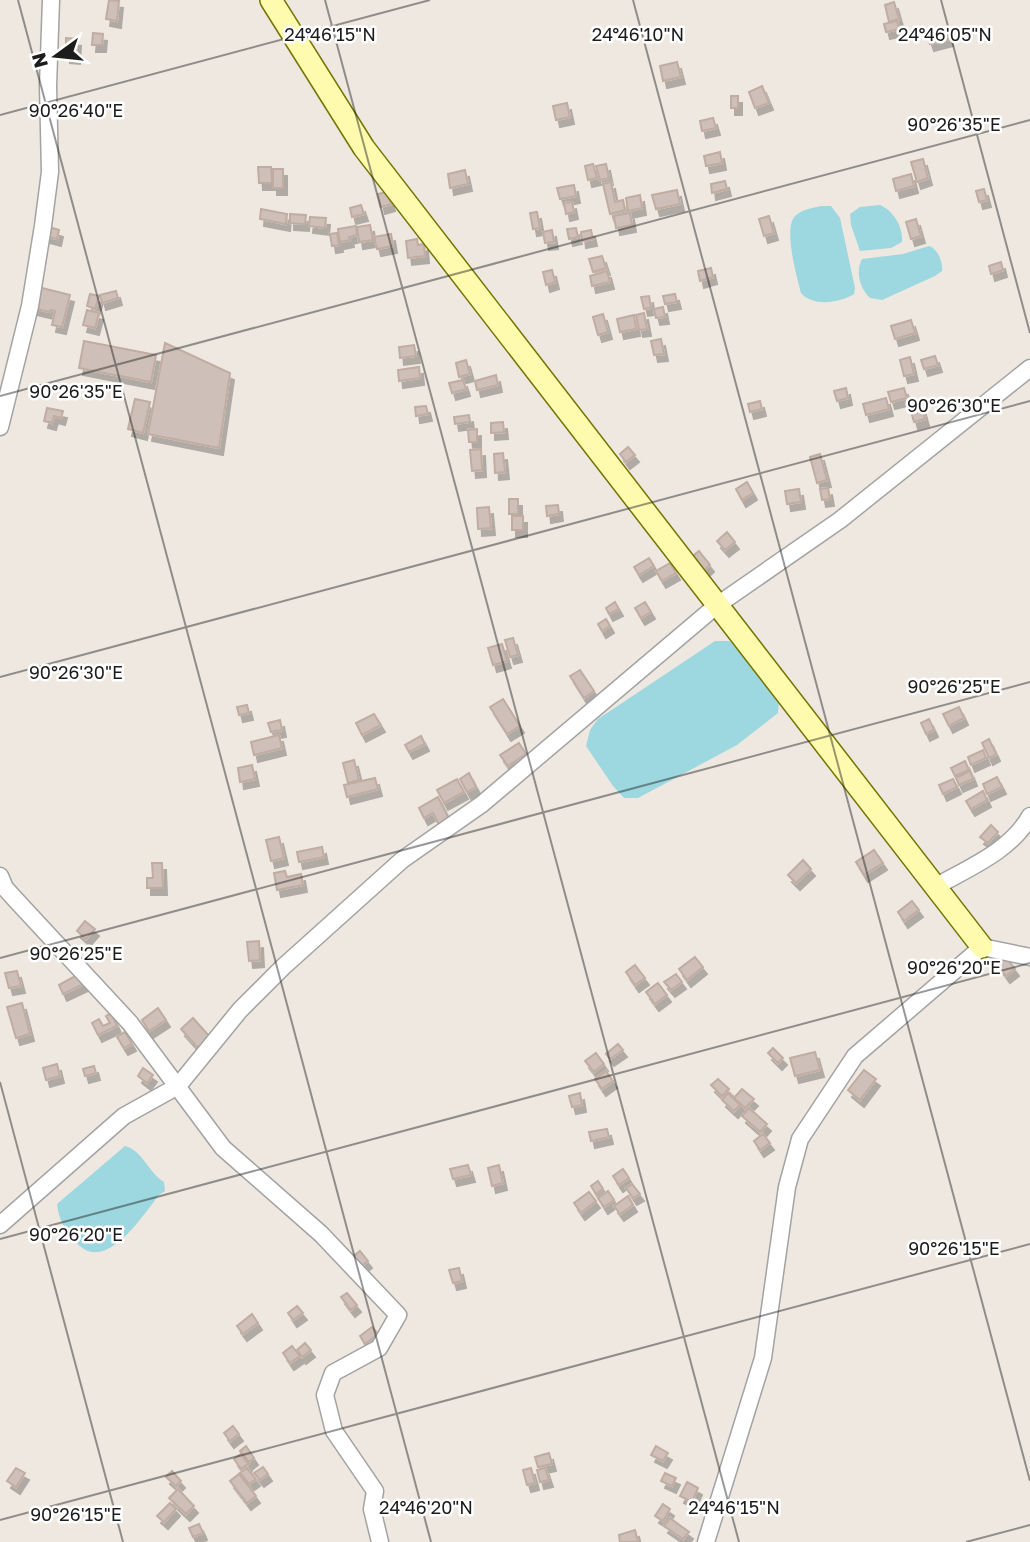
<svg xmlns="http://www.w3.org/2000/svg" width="1030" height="1542" viewBox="0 0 1030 1542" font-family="'Golos Text',sans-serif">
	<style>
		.water { fill: #9dd7df }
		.building { fill: #cec0b9; stroke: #c1aca2; stroke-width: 2; filter: url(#shadow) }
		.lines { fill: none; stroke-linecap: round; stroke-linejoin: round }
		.street-casing { stroke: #a3a3a3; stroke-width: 19 }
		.secondary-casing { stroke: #747500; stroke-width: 24 }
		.street { stroke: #fff; stroke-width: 16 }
		.secondary { stroke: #fefaae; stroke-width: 21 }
		.ticks { fill: none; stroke: #1c1c1c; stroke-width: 2; stroke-opacity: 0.45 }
		.ticks-label { font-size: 18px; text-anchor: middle; fill: #1c1c1c; stroke: #fff; stroke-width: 5; stroke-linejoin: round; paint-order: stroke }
	</style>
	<defs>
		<filter id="shadow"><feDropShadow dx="4" dy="7" stdDeviation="0" flood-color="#0004"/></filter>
	</defs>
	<rect width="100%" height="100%" fill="#eee8e0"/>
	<!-- water -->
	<g class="water">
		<path d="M880 205C894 211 903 227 902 242L891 248 860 251 851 225 850 214 860 207Z"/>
		<path d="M821 206H831L840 218 855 288 854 294C840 303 813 307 801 293 797 277 783 229 795 216 803 209 812 208 821 206Z"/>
		<path d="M929 246C938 249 943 262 942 271L935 276 882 300 870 298C860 288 855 272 862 259L903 254Z"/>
		<polygon points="715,641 729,641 740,648 779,700 778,713 737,745 638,798 624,798 613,786 586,746 590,730 598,719"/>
		<path d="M125 1146C142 1150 149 1173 164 1182L165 1191 159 1195C142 1216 105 1276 76 1242 65 1230 59 1221 57 1204Z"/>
	</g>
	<!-- building -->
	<g class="building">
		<polygon points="109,0 119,1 117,21 106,19"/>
		<polygon points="894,2 899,19 889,22 885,5"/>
		<polygon points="897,21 899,29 886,32 884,24"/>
		<polygon points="946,30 949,39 930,44 927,35"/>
		<polygon points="93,33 103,34 102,45 92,45"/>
		<polygon points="66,38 77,39 76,57 66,56"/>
		<polygon points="677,62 681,77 663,81 660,66"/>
		<polygon points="762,86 769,103 755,108 749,92"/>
		<rect x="731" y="96" width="7" height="12"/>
		<polygon points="567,103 570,117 556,120 553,106"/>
		<polygon points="713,118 716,128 702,131 700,121"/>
		<polygon points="720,152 722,163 706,166 704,156"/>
		<polygon points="923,159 928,178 917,182 911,162"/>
		<polygon points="593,164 597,178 588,180 585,166"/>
		<polygon points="606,164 609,178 600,180 596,166"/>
		<polygon points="258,167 271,167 272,183 259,183"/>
		<rect x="273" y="169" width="10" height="19"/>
		<polygon points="465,170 468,184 450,188 448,174"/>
		<polygon points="911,174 914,186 896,191 893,179"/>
		<polygon points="725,181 727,189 712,193 711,184"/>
		<polygon points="611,182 615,202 623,200 625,210 610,214 603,184"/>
		<polygon points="574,185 576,196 560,199 557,188"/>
		<polygon points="984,189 987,200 979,202 976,191"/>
		<polygon points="677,190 680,204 656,209 652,195"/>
		<polygon points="387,192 391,204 381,207 378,194"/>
		<polygon points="640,195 642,208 628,211 626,198"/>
		<polygon points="572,202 574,212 566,214 564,203"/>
		<polygon points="361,205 364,214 352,217 350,208"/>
		<polygon points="261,209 287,214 286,224 260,219"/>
		<polygon points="537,212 540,228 533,229 530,213"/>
		<polygon points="630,213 632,225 616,228 614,216"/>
		<polygon points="290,214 306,215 305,224 290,223"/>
		<polygon points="769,216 774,233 764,236 759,219"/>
		<polygon points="310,217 326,218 325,228 309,226"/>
		<polygon points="916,219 921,236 911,239 906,222"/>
		<polygon points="370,225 373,240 359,242 357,227"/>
		<polygon points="356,226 357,235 349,237 350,240 340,242 338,229"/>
		<polygon points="49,227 59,230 57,239 46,236"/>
		<polygon points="576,228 578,237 569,239 567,229"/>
		<polygon points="552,230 554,242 545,243 543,232"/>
		<polygon points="591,230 593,239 582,241 581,232"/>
		<polygon points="337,233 339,245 332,246 330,234"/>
		<polygon points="391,234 393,246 377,249 374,237"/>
		<polygon points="417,239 418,245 424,244 425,256 408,258 406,241"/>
		<polygon points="602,256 606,268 593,272 589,259"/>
		<polygon points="1001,262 1003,270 991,274 989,266"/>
		<polygon points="711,268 713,277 700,281 698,271"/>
		<polygon points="552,270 555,282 546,285 543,272"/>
		<polygon points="607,271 610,282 592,286 590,276"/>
		<polygon points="38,287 70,295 62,327 52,325 55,311 51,310 50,312 33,308"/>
		<polygon points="116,291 118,298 102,303 100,295"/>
		<polygon points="90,294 99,296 95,309 87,306"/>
		<polygon points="675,294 677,302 665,304 663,296"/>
		<polygon points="649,296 651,308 644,309 641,297"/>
		<polygon points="663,307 665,317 656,318 654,309"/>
		<polygon points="87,310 99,313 95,328 83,325"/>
		<polygon points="644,313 647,329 639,330 636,315"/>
		<polygon points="603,314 608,332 598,335 593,317"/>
		<polygon points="634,315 636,329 620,332 617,319"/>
		<polygon points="911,320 915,333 895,339 891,326"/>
		<polygon points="661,339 664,354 654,355 651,341"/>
		<polygon points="84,341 156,355 151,382 79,368"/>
		<polygon points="165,343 230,373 219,448 148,434"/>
		<polygon points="414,345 416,356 400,358 399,347"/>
		<polygon points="935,356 938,365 924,369 921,360"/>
		<polygon points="910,357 914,374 904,376 900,360"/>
		<polygon points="466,360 470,374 459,377 456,363"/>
		<polygon points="419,367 420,378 399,381 398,370"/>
		<polygon points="496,375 498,385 477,390 475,381"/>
		<polygon points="463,380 466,389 452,393 449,383"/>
		<polygon points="846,388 848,398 837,401 834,391"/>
		<polygon points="904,388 907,398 891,402 888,392"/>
		<polygon points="886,398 889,409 866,415 863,404"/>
		<polygon points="135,399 150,402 143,433 128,429"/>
		<polygon points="760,401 762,409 750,412 748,404"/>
		<polygon points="920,401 925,419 914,422 909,404"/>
		<polygon points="426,406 428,414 416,416 415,407"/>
		<polygon points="47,408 63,411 61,418 54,416 52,423 44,421"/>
		<polygon points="469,415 470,422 455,424 454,417"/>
		<polygon points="503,422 504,432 491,433 491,423"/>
		<polygon points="477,429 477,442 469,442 468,430"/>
		<polygon points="628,447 635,455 626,462 620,454"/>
		<polygon points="481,449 482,470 472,471 470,450"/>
		<polygon points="503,453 505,472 495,473 494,454"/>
		<polygon points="820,454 827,480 817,483 810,457"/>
		<polygon points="747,482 753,493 742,500 736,489"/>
		<polygon points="828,488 830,499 822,500 820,489"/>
		<polygon points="799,489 801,502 787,504 785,491"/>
		<rect x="509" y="499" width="9" height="15"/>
		<polygon points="558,505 559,514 547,516 546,506"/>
		<polygon points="489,507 491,528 478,529 477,508"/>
		<rect x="512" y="516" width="11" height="14"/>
		<polygon points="727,532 735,542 725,550 717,541"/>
		<polygon points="699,551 710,565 700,574 688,560"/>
		<polygon points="649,558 654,566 639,575 634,567"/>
		<polygon points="670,563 676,573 662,581 656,571"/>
		<polygon points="615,602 619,609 609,614 606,608"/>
		<polygon points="645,602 651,612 641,618 635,608"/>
		<polygon points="606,619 610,626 602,631 598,624"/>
		<polygon points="513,638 518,655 510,657 505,640"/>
		<polygon points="502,644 507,661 493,665 488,648"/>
		<polygon points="580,670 594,691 584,698 570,676"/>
		<polygon points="503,699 520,726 507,734 490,707"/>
		<polygon points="247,705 249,713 239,715 237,707"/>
		<polygon points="959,707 964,718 949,726 943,714"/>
		<polygon points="374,714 381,725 362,735 356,723"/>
		<polygon points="929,719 934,730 926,734 921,723"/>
		<polygon points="280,720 282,730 271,732 268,723"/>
		<polygon points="279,735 282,748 254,755 251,742"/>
		<polygon points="421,736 425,744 409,752 405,745"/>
		<polygon points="989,739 996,754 989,758 982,743"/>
		<polygon points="519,743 526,754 508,766 500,755"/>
		<polygon points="983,750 986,758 971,765 968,757"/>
		<polygon points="354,760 359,780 348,783 343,763"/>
		<polygon points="965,761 969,770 955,776 951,768"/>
		<polygon points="252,765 255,779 240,782 238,768"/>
		<polygon points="970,771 973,779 959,785 956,778"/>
		<polygon points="469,773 476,787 467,792 460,779"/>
		<polygon points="997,777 1002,787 987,794 983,784"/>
		<polygon points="375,778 378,789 347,797 344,785"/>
		<polygon points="457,779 464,792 444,803 437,790"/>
		<polygon points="953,779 957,787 943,794 939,785"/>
		<polygon points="983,791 987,800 971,809 966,801"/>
		<polygon points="438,797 449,819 439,825 433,813 424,818 419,808"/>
		<polygon points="991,825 998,832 988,843 980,837"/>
		<polygon points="279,837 284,858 271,861 266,840"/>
		<polygon points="322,847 324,857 299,862 297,852"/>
		<polygon points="874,850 883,863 864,875 856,862"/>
		<polygon points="803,860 811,869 796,883 788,875"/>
		<polygon points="152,863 162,863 163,888 147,888 147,878 153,878"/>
		<polygon points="285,871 287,877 301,874 303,885 277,890 274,873"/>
		<polygon points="912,901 919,910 904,921 898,912"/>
		<polygon points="85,921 95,929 86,939 77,931"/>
		<polygon points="259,941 260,960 249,961 247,942"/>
		<polygon points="695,957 703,967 687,980 679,969"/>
		<polygon points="1006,957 1015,969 1006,976 997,964"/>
		<polygon points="635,965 645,978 635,985 626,972"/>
		<polygon points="17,971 21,986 9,988 5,973"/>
		<polygon points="79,974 84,984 63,994 59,985"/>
		<polygon points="676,974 682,982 671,990 664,982"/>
		<polygon points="658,983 667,995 655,1004 646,992"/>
		<polygon points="22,1003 30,1034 16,1038 7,1007"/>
		<polygon points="158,1008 166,1020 149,1031 142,1020"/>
		<polygon points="111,1013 117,1026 98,1035 92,1023 99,1019 103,1026 110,1023 106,1016"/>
		<polygon points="193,1018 210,1037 198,1048 181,1029"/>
		<polygon points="125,1032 132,1044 124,1048 117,1037"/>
		<polygon points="618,1044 623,1050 610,1059 606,1054"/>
		<polygon points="773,1048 783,1058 778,1063 768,1053"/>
		<polygon points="815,1052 820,1070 795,1076 790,1058"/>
		<polygon points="596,1053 604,1064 594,1072 585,1061"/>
		<polygon points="57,1064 60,1076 46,1080 43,1068"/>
		<polygon points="94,1066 96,1073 85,1076 83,1069"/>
		<polygon points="143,1068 153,1075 147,1083 138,1076"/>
		<polygon points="864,1070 876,1079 860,1100 848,1090"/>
		<polygon points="606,1071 613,1081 602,1089 595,1079"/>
		<polygon points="718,1079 729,1089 722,1096 711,1085"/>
		<polygon points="742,1089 754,1099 745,1108 734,1098"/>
		<polygon points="580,1093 582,1105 572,1107 569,1096"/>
		<polygon points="728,1093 740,1105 734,1111 722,1100"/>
		<polygon points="749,1108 767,1124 760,1132 742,1116"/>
		<polygon points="607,1129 609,1137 591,1141 589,1132"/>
		<polygon points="763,1134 770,1143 760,1150 754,1141"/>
		<polygon points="468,1165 471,1175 453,1179 450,1169"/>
		<polygon points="499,1165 503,1183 492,1186 488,1168"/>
		<polygon points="623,1169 629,1178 619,1185 613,1176"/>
		<polygon points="598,1181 603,1189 596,1194 591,1186"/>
		<polygon points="632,1184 640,1194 633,1198 626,1188"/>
		<polygon points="608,1191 614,1200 604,1207 598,1198"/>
		<polygon points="589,1192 596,1201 581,1213 574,1203"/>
		<polygon points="628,1196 633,1205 620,1214 614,1206"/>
		<polygon points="360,1251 368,1261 358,1269 350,1259"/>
		<polygon points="459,1268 462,1281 453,1283 449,1270"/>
		<polygon points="347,1293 357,1305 351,1310 341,1297"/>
		<polygon points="297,1306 303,1313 293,1320 288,1313"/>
		<polygon points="252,1314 258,1323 243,1334 237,1326"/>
		<polygon points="372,1327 378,1334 365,1344 360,1336"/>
		<polygon points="305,1343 311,1350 302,1357 297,1350"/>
		<polygon points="292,1346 300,1356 290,1363 283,1353"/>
		<polygon points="233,1426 239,1434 230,1441 224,1433"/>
		<polygon points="246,1446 254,1458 249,1462 240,1451"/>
		<polygon points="656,1446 668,1453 663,1461 651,1455"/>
		<polygon points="549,1453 552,1464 538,1467 535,1457"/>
		<polygon points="241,1454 248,1464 241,1469 234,1459"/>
		<polygon points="263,1467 268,1474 260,1480 254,1473"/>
		<polygon points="16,1468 25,1473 16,1487 7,1481"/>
		<polygon points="247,1468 256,1479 249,1484 240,1473"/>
		<polygon points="531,1468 535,1483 527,1485 523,1470"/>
		<polygon points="545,1468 549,1480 540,1482 537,1470"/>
		<polygon points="172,1471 181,1481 176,1486 166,1477"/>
		<polygon points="665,1473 676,1478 672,1486 661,1481"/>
		<polygon points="239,1474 256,1496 247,1503 230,1481"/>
		<polygon points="687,1482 698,1488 692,1502 680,1496"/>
		<polygon points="178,1489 194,1506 186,1514 169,1498"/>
		<polygon points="170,1503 176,1509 164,1522 157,1516"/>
		<polygon points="663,1504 670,1509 663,1521 655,1516"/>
		<polygon points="670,1518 689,1532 683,1539 664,1526"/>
		<polygon points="199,1524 203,1533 193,1537 189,1528"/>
		<polygon points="635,1530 638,1542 620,1542 619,1535"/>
	</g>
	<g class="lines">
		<defs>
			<g id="street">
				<polyline points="0,427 30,306 43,226 50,172 48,86 51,0"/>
				<polyline points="0,876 5,888 15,899 130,1023 223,1148 321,1234 398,1315 379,1348 333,1373 325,1395 334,1431 375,1491 372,1509 380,1542"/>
				<path d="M935 887C968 868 1011 851 1030 816"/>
				<polyline points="0,1225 124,1116 178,1086 240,1010 283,967 402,860 482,804 716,606 840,520 1030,368"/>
				<polyline points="706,1542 763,1358 787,1187 800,1139 855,1056 982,947 1030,957"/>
			</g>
			<polyline id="secondary" points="271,0 364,148 982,947"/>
		</defs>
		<!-- street casing -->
		<use href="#street" class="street-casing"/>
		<!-- secondary casing -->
		<use href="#secondary" class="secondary-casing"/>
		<!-- street -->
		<use href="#street" class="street"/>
		<!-- secondary -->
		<use href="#secondary" class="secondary"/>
	</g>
	<!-- ticks -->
	<path class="ticks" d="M18 0 431 1542M325 0 739 1542M633 0 1030 1481M941 0 1030 333M0 115 430 0M0 396 1030 120M0 677 1030 401M0 958 1030 682M0 1082 123 1542M0 1239 1030 963M0 1520 1030 1244M966 1542 1030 1525"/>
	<g class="ticks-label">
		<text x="330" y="41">24°46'15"N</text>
		<text x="638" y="41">24°46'10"N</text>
		<text x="945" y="41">24°46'05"N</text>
		<text x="76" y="117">90°26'40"E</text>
		<text x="954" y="131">90°26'35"E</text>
		<text x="76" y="398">90°26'35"E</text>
		<text x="954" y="412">90°26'30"E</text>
		<text x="76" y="679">90°26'30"E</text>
		<text x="954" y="693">90°26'25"E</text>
		<text x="76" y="960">90°26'25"E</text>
		<text x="954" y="974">90°26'20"E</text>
		<text x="76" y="1241">90°26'20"E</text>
		<text x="954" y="1255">90°26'15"E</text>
		<text x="426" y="1514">24°46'20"N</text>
		<text x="734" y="1514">24°46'15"N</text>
		<text x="76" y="1521">90°26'15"E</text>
	</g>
	<!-- north arrow -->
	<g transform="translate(56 56) rotate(255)" stroke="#ffffff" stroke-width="5" paint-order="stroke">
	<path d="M0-5L12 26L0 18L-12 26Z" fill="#1c1c1c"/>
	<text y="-10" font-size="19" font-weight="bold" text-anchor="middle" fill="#1c1c1c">N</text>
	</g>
</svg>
